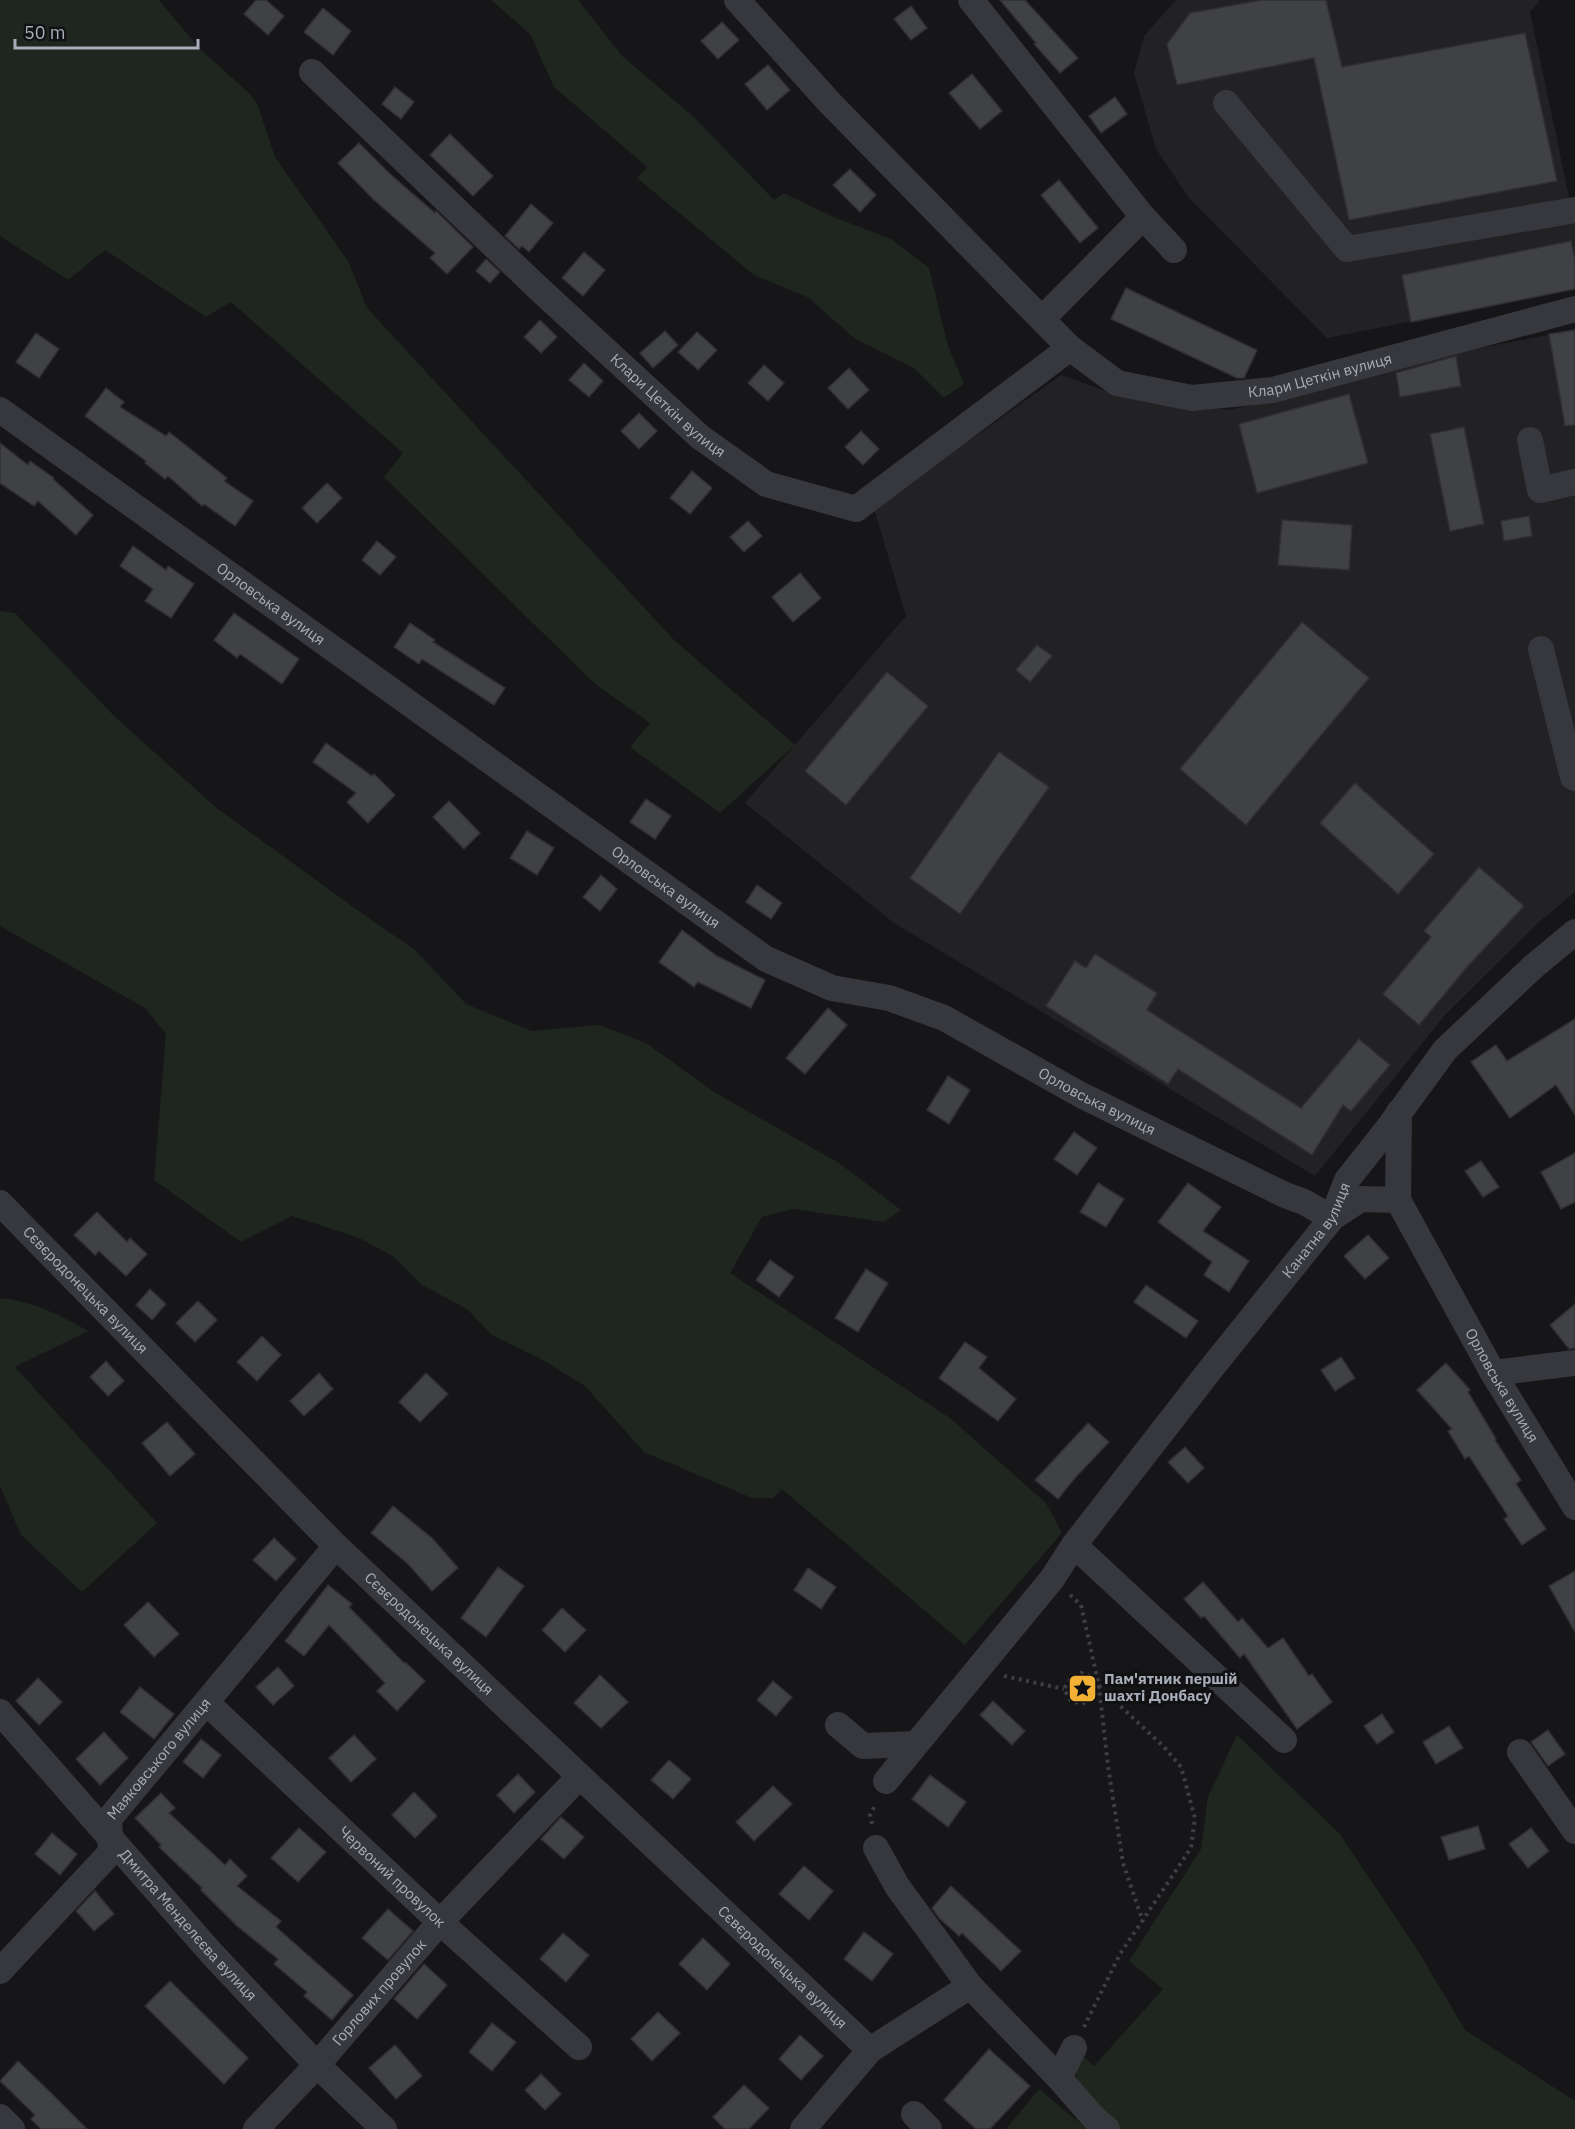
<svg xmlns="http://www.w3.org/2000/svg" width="1575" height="2129" viewBox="0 0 1575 2129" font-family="'IBM Plex Sans',sans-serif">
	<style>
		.built { fill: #222225 }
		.green { fill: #1e261f }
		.building { fill: #404145; stroke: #303034; stroke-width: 1.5 }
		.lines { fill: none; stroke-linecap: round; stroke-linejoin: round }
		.path { stroke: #3d3f44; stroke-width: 4; stroke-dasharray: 3 4.5; stroke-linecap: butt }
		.minor { stroke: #37383d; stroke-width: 26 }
		.labels { text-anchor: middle; stroke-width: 6; stroke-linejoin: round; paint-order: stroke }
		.street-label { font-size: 15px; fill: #a8adb8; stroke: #111113 }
		.poi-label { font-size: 15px; font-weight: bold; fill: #a8adb8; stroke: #111113; text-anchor: start }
	</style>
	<rect width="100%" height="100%" fill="#161618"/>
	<!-- built -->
	<g class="built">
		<polygon points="1176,0 1540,0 1530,12 1575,225 1575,289 1327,338 1189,198 1156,149 1134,73 1144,36"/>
		<polygon points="1575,330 1575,892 1539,922 1445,1015 1315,1176 894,923 745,803 906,616 874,509 1061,375 1126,398 1229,410 1361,380 1394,364"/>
	</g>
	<!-- green -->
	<g class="green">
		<polygon points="0,0 159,0 198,47 250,94 257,103 275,157 348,261 367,308 674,640 795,745 720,813 630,747 650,723 595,684 384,477 403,453 231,302 206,317 105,250 68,280 0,236"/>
		<polygon points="491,0 578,0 622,56 694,117 774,200 783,193 836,218 891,239 929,268 948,346 964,384 944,398 914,368 854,338 809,298 754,275 637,178 647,167 554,87 530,34"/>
		<polygon points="0,611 15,613 116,718 218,809 367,917 414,949 466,1004 532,1031 599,1025 646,1043 714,1092 839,1163 901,1210 884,1222 793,1209 762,1217 730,1273 950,1418 1046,1503 1062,1533 965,1645 782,1489 773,1498 752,1498 644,1452 585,1386 543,1360 492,1335 467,1309 422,1285 394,1257 359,1238 292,1216 241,1242 154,1180 166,1034 145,1008 0,926"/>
		<path d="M0 1298C33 1301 60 1315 88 1331L15 1367 157 1523 82 1592 21 1535 0 1486Z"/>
		<polygon points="1237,1735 1339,1833 1420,1954 1465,2030 1575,2101 1575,2129 1119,2129 1080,2093 1074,2067 1082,2055 1094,2066 1163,1989 1129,1961 1201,1849 1208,1797"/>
		<polygon points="1039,2089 1087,2129 1006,2129"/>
	</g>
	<!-- building -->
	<g class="building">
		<polygon points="256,0 266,0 284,16 268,35 244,14"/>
		<polygon points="1000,0 1025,0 1078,58 1060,73 1034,44 1036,43"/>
		<polygon points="1262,0 1326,0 1342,67 1525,33 1557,181 1349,220 1314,58 1177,85 1167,44 1190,13"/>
		<polygon points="911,6 927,28 911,40 894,19"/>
		<polygon points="323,8 351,31 333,55 304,32"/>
		<polygon points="722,22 739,40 718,59 701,41"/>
		<polygon points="768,65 790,90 767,110 745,84"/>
		<polygon points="972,74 1002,111 980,129 949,93"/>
		<polygon points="395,87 414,102 401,119 382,104"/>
		<polygon points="1115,97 1127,114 1101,133 1089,116"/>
		<polygon points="450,134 493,176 473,196 430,155"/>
		<polygon points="359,143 390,174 435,213 436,211 473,247 447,274 430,258 435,253 374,200 338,163"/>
		<polygon points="850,169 876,195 860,212 833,185"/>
		<polygon points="1059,180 1098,228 1080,243 1041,195"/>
		<polygon points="531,204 553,223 529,252 522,246 519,249 505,236"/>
		<polygon points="1571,241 1575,260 1575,289 1411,322 1402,275"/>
		<polygon points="584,252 605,270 583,296 562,278"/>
		<polygon points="486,259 500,272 490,283 476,271"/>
		<polygon points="1126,288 1257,350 1244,378 1237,378 1111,319"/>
		<polygon points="540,320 557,337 541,353 524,337"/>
		<polygon points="1575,330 1575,425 1565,426 1549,334"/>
		<polygon points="665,331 678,345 653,368 640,353"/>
		<polygon points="697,332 717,350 698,370 678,352"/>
		<polygon points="36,333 59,349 39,378 16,362"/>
		<polygon points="1456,356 1461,386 1400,397 1396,373"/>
		<polygon points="584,363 603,381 589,397 569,380"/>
		<polygon points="764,365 784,383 768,401 748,383"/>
		<polygon points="849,368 869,390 848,409 828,388"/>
		<polygon points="106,388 124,402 120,407 166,436 169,432 227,478 224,481 253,501 235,526 204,504 202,506 168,476 165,479 145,463 146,461 85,416"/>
		<polygon points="1349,394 1368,463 1257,493 1239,424"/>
		<polygon points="639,413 657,431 639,449 621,431"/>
		<polygon points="1464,427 1484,524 1450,531 1430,434"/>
		<polygon points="861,431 879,449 863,465 845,447"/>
		<polygon points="0,443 28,465 30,461 54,478 53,479 93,515 76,535 38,501 34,506 0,483"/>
		<polygon points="692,471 712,488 690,514 670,498"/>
		<polygon points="327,483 342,498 317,523 302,508"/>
		<polygon points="1529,516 1532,536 1504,541 1501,521"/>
		<polygon points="1282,520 1352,525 1349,570 1278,565"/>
		<polygon points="748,521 762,536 744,552 730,537"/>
		<polygon points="377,541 396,557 380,575 362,560"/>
		<polygon points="133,546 166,570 168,566 194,584 171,618 145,601 153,589 120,566"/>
		<polygon points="800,573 821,598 793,622 772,597"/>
		<polygon points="234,613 299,659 282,684 240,654 237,658 214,640"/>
		<polygon points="1302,622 1369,678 1246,825 1180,769"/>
		<polygon points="410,623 435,640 433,642 505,688 494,705 422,659 419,664 394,647"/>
		<polygon points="1037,645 1052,656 1030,682 1016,670"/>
		<polygon points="887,672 928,706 846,805 805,771"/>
		<polygon points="326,743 372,776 374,774 395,795 368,823 347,802 356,793 313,762"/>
		<polygon points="999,752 1049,787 960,914 910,878"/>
		<polygon points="1355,783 1434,854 1398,894 1320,823"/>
		<polygon points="646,799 671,816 655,839 630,822"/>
		<polygon points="449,801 480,833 464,849 433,817"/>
		<polygon points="527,831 554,848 537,875 510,858"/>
		<polygon points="1479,867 1524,906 1467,967 1419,1025 1383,994 1431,937 1424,931"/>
		<polygon points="601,875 617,889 600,911 583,897"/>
		<polygon points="757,885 782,903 771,919 746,902"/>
		<polygon points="682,930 717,956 765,980 751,1008 698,982 694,987 659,962"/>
		<polygon points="1095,954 1157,993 1147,1010 1301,1108 1359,1039 1390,1065 1351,1111 1343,1105 1312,1155 1178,1069 1168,1084 1046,1006 1075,961 1086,968"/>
		<polygon points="828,1008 847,1025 805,1074 786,1058"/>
		<polygon points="1575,1019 1575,1115 1556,1085 1510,1118 1471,1062 1496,1045 1507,1061"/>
		<polygon points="948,1076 970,1090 949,1124 927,1110"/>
		<polygon points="1074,1132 1097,1148 1077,1175 1054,1159"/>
		<polygon points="1575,1153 1575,1202 1561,1209 1541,1172"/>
		<polygon points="1481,1161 1499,1187 1483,1197 1465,1171"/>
		<polygon points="1098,1183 1124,1199 1106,1227 1080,1212"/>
		<polygon points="1188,1183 1221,1207 1203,1231 1249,1261 1229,1292 1204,1275 1212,1262 1158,1222"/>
		<polygon points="97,1212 127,1242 130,1238 147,1254 126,1276 99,1251 95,1255 74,1235"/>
		<polygon points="1368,1235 1389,1258 1365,1279 1344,1256"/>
		<polygon points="770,1260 794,1277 779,1297 756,1280"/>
		<polygon points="866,1269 888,1283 858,1332 835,1318"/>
		<polygon points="1146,1285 1198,1321 1186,1338 1134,1302"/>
		<polygon points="150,1289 166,1304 152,1320 136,1305"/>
		<polygon points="198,1301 217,1320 195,1342 176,1323"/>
		<polygon points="1575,1304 1575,1348 1569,1349 1550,1325"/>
		<polygon points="262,1336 281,1355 257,1381 237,1362"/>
		<polygon points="965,1342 987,1357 979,1368 1016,1399 998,1421 939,1378"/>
		<polygon points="1341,1357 1355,1378 1335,1391 1321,1370"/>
		<polygon points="106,1361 124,1381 108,1396 90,1377"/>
		<polygon points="1446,1363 1470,1390 1468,1392 1496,1439 1495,1440 1521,1480 1516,1484 1546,1529 1522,1545 1504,1519 1508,1516 1469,1456 1465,1459 1448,1431 1452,1429 1417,1390"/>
		<polygon points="319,1373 333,1389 304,1416 290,1401"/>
		<polygon points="426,1373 448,1394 420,1422 399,1402"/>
		<polygon points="167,1422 195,1454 170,1476 142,1443"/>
		<polygon points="1088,1423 1109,1442 1075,1478 1058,1499 1035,1480"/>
		<polygon points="1185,1447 1204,1468 1188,1483 1168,1462"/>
		<polygon points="393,1506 433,1539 458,1568 432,1591 408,1564 371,1533"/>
		<polygon points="274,1538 296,1559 276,1581 253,1560"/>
		<polygon points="498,1567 524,1586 486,1637 461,1618"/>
		<polygon points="808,1568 836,1587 821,1609 794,1590"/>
		<polygon points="1575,1571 1575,1632 1549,1586"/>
		<polygon points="1203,1582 1238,1622 1242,1618 1268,1648 1283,1638 1309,1676 1312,1674 1332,1702 1297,1729 1244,1654 1240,1658 1204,1616 1201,1618 1184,1599"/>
		<polygon points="328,1585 352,1604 349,1607 404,1663 405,1662 425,1681 397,1711 377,1691 385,1683 329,1625 304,1656 285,1641"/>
		<polygon points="148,1602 179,1634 154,1657 124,1625"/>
		<polygon points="562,1608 586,1630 565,1652 542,1630"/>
		<polygon points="278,1667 294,1686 273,1705 256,1687"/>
		<polygon points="600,1675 628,1702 601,1728 574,1703"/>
		<polygon points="38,1678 62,1702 39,1725 16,1701"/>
		<polygon points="773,1681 792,1697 776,1716 757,1700"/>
		<polygon points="140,1687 174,1714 154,1739 120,1712"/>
		<polygon points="993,1701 1025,1731 1012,1745 980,1715"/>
		<polygon points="1382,1714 1394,1732 1377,1744 1364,1726"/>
		<polygon points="1449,1726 1463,1748 1436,1764 1423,1742"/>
		<polygon points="1548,1730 1565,1754 1548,1766 1531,1742"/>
		<polygon points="104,1732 128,1758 100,1785 76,1759"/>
		<polygon points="354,1735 376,1759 351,1782 329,1758"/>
		<polygon points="201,1739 221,1755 203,1778 183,1762"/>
		<polygon points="669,1760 691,1779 673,1799 651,1780"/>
		<polygon points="518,1774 535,1792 514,1813 497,1795"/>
		<polygon points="930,1775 966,1802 948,1827 912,1799"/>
		<polygon points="773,1786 792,1804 754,1841 736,1822"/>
		<polygon points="414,1792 437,1816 415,1838 392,1815"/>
		<polygon points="161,1793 175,1808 169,1813 225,1865 230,1859 247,1876 237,1886 281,1921 276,1927 353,1995 332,2020 304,1996 307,1992 274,1964 278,1959 237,1926 201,1890 202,1888 159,1847 161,1845 135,1818"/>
		<polygon points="561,1817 584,1837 564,1859 541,1839"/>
		<polygon points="1478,1826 1485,1849 1449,1860 1441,1837"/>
		<polygon points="299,1828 326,1852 298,1882 271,1858"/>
		<polygon points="1531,1828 1549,1851 1528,1868 1509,1844"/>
		<polygon points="52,1833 77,1854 60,1875 35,1854"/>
		<polygon points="804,1866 833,1891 809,1920 779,1894"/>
		<polygon points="951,1886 1021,1951 1001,1971 962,1933 959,1936 939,1918 932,1908"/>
		<polygon points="95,1891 114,1914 94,1931 76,1911"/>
		<polygon points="388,1909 413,1931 388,1960 362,1938"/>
		<polygon points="864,1932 893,1954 872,1981 844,1959"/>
		<polygon points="563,1933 589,1955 566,1982 540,1959"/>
		<polygon points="703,1938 730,1964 707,1990 679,1964"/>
		<polygon points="424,1964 447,1985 417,2019 394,1999"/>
		<polygon points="170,1981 248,2058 224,2084 145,2006"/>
		<polygon points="658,2012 680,2033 652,2061 631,2039"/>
		<polygon points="492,2023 516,2042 492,2071 469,2052"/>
		<polygon points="800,2035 823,2056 801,2080 779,2059"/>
		<polygon points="395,2045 422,2076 396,2099 369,2068"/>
		<polygon points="989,2049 1030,2086 990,2129 976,2129 944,2100"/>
		<polygon points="18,2061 54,2096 87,2129 41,2129 31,2119 35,2115 0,2081"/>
		<polygon points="541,2074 561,2094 545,2110 525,2090"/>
		<polygon points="744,2085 769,2108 749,2129 725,2129 713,2117"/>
	</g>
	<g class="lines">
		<!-- path -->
		<g class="path">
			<polyline points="1070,1595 1081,1605 1099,1686 1164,1747 1181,1767 1195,1818 1191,1848 1120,1954 1084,2027"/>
			<polyline points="1004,1676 1064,1689"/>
			<polyline points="1099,1686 1093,1698 1082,1704 1071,1701 1064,1689 1071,1678 1081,1673 1090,1676 1099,1686 1108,1766 1123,1863 1143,1922"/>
			<polyline points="872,1824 870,1815 876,1803"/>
		</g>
		<!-- minor -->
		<g class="minor">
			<path id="s1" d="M737 0 830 103 1070 348 1117 383 1192 398 1273 390 1575 309"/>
			<polyline points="971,0 1143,217 1174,250"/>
			<path id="s2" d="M312 72 538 288 700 437 766 484 856 509 1070 348"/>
			<polyline points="1226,103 1347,249 1575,210"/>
			<polyline points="1042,319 1143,217"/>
			<path id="s3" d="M0 410 766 959 832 988 889 998 944 1018 1081 1095 1285 1195 1304 1202 1332 1218 1361 1199 1398 1200 1493 1373 1575 1507"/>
			<polyline points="1530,440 1540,490 1575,482"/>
			<polyline points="1541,649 1573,777 1575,778"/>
			<polyline points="1398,1200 1399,1112"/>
			<path id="s4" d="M0 1203 336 1546 870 2050"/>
			<polyline points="1493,1373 1575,1363"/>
			<polyline points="1074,1545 1284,1740"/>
			<path id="s5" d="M207 1703 440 1922 579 2047"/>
			<path id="s6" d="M0 1712 213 1955 317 2065 384 2129"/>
			<polyline points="838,1725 863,1746 916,1744"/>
			<polyline points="1520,1752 1575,1831"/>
			<path id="s7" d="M886 1781 1052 1579 1074 1545 1210 1370 1332 1218 1347 1180 1389 1127 1445 1050 1533 967 1575 932"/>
			<path id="s8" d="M0 1971 111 1852 109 1819 336 1546"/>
			<polyline points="970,1986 1059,2078 1093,2117 1107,2129"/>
			<polyline points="1059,2078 1074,2048"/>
			<polyline points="914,2114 929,2129"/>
			<polyline points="0,2117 12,2129"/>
			<path id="s9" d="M256 2129 317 2065 440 1922 579 1777"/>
			<polyline points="803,2129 870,2050 970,1986 897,1886 876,1848"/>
		</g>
	</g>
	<!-- icons -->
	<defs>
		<symbol id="sight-square" viewBox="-11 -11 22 22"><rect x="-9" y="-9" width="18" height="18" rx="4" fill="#f2b134" stroke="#111113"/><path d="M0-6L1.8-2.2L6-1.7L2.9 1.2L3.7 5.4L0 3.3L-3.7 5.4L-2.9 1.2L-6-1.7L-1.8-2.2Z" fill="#111"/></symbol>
	</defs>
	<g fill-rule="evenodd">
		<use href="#sight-square" x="1066" y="1672" width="33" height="33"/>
	</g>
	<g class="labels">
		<!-- street labels -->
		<g class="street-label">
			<text dy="5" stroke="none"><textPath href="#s1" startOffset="747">Клари Цеткін вулиця</textPath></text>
			<text dy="5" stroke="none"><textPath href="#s2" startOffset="488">Клари Цеткін вулиця</textPath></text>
			<text dy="5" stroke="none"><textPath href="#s3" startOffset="333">Орловська вулиця</textPath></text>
			<text dy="5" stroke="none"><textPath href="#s3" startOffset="819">Орловська вулиця</textPath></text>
			<text dy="5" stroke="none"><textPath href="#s3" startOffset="1305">Орловська вулиця</textPath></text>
			<text dy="5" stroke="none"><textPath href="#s7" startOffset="700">Канатна вулиця</textPath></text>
			<text dy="5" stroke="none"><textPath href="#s4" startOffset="122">Сєвєродонецька вулиця</textPath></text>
			<text dy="5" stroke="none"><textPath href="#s3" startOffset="1852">Орловська вулиця</textPath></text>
			<text dy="5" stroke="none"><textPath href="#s4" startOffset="608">Сєвєродонецька вулиця</textPath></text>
			<text dy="5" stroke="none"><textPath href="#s8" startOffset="274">Маяковського вулиця</textPath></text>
			<text dy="5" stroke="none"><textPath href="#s5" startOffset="254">Червоний провулок</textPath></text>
			<text dy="5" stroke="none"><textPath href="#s6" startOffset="284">Дмитра Менделєєва вулиця</textPath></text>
			<text dy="5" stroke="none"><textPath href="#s4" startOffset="1094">Сєвєродонецька вулиця</textPath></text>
			<text dy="5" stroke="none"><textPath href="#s9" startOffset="184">Горлових провулок</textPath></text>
		</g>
		<!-- poi labels -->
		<g class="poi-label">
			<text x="1104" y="1684">Пам'ятник першій<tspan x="1104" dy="17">шахті Донбасу</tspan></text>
		</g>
	</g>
	<!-- scale -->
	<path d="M15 39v9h183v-9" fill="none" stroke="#a8adb8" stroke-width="3"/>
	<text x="24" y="39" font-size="18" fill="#a8adb8" stroke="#111113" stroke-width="4.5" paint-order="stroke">50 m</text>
</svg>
